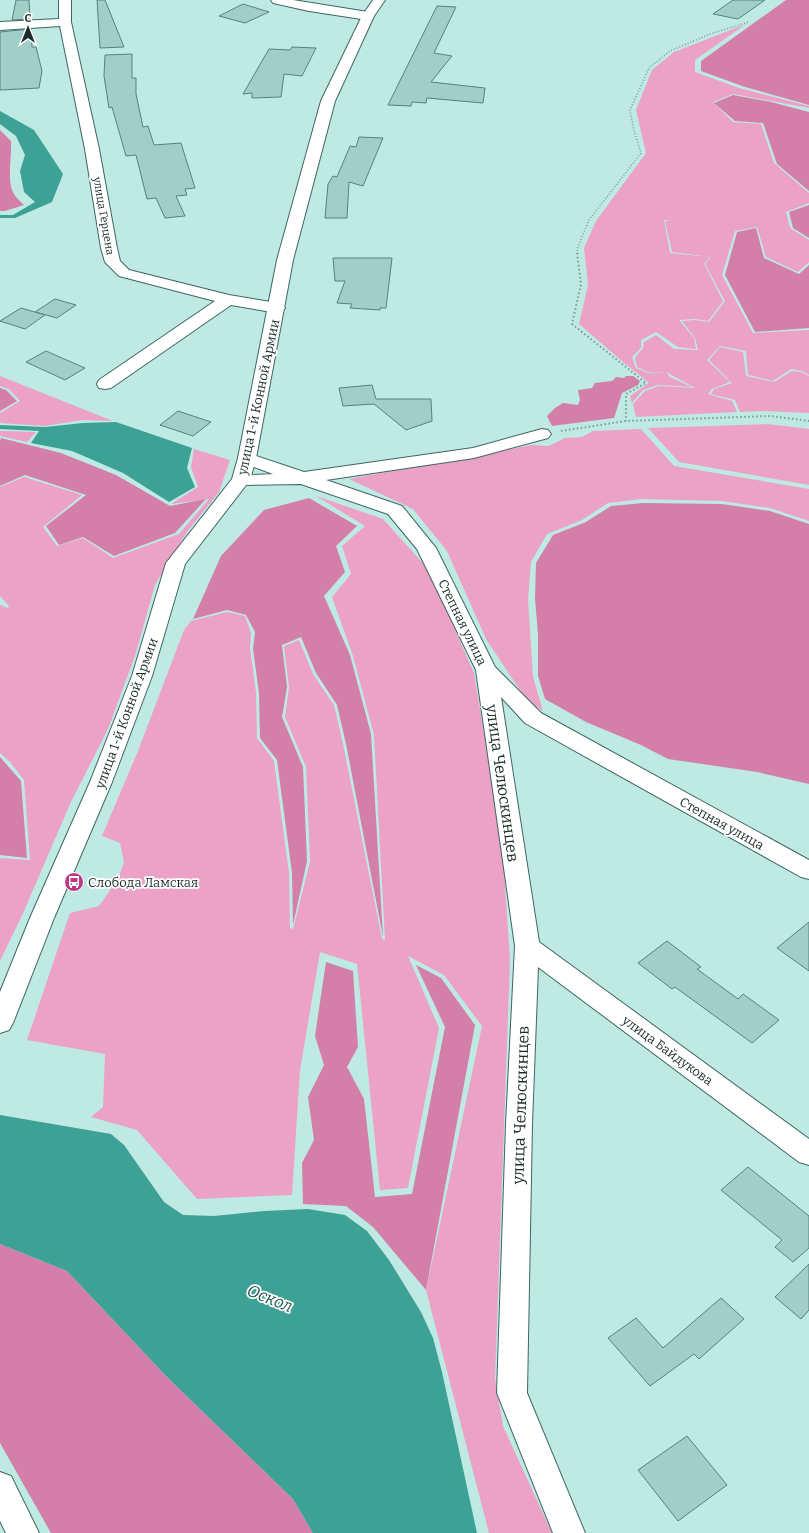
<svg xmlns="http://www.w3.org/2000/svg" width="809" height="1533" viewBox="0 0 809 1533" font-family="Bitter,serif">
	<style>
		.green { fill: #eba2c6; fill-rule: evenodd }
		.forest { fill: #d37faa }
		.water { fill: #3da196 }
		.building { fill: #a2cec8; stroke: #58827c }
		.lines { fill: none; stroke-linecap: round; stroke-linejoin: round }
		.minor-casing { stroke: #3e6761; stroke-width: 2 }
		.major-casing { stroke: #3e6761; stroke-width: 2 }
		.path-far1 { stroke: #7a9b96; stroke-width: 1.5; stroke-dasharray: 1 2; stroke-linecap: butt }
		.path { stroke: #7a9b96; stroke-width: 2; stroke-dasharray: 1.5 2.5; stroke-linecap: butt }
		.minor { fill: #fff; fill-rule: evenodd }
		.major { fill: #fff; fill-rule: evenodd }
		.labels { text-anchor: middle; stroke-width: 3.5; stroke-linejoin: round; paint-order: stroke }
		.far-street-label { font-size: 11px; fill: #1b2c2a; stroke: #fff }
		.street-label { font-size: 13px; fill: #1b2c2a; stroke: #fff }
		.poi-label { font-size: 13px; fill: #1b2c2a; stroke: #fff; text-anchor: start }
		.near-street-label { font-size: 16px; fill: #1b2c2a; stroke: #fff }
		.near-water-label { font-size: 17px; font-style: italic; fill: #225953; stroke: #fff }
	</style>
	<rect width="100%" height="100%" fill="#beeae3"/>
	<!-- green -->
	<g class="green">
		<path d="M746 24 695 60V72L739 88 809 106V108L733 94 713 102 733 122 761 124 774 163 809 193V203L786 212 790 228 809 240V262L798 272 766 257 757 227 735 231 722 275 753 333 809 330V375L802 371 791 369 773 381 748 375 746 351 720 346 707 360 730 382 712 389 708 394 732 401 737 412 636 417 633 404 645 391 659 386 695 388 666 372 670 377 692 387 658 385 643 390 632 403 630 396 649 383 623 362 579 324 588 285 584 248 596 221 646 153 636 110 652 70 674 52ZM664 220 671 221H665L672 252 711 257 705 264 725 301 709 322 695 320 682 321 695 338 698 350 674 349 656 335 644 342 643 348 635 358 637 367 648 372H665L648 373 636 368 632 357 641 348V340L656 332 678 347 696 349 694 338 679 320 695 319 708 321 723 301 704 264 710 257 670 253Z"/>
		<polygon points="720,347 743,352 746,376 774,382 792,371 801,372 809,376 809,413 763,411 740,412 735,400 711,394 714,389 732,383 709,360"/>
		<polygon points="0,376 113,421 82,420 45,426 0,423 0,413 20,401 9,389 0,386"/>
		<polygon points="768,424 809,429 809,485 679,462 648,428"/>
		<polygon points="641,429 674,466 809,489 809,521 770,508 722,501 641,499 608,503 582,520 547,534 531,562 528,600 533,677 543,711 527,701 486,639 447,551 413,509 349,479 532,445 549,446 565,438 582,437 593,431"/>
		<polygon points="0,431 36,432 27,442 0,436"/>
		<polygon points="194,449 230,460 219,492 187,532 155,585 135,656 108,729 70,804 24,911 0,961 0,858 30,860 24,780 10,762 0,753 0,605 8,608 9,606 0,596 0,487 24,477 82,495 43,527 57,546 83,538 113,558 179,534 209,499 171,504 198,487 191,467"/>
		<polygon points="316,496 383,519 429,570 474,673 502,841 510,959 495,1379 503,1426 552,1533 489,1533 426,1290 482,1026 444,975 408,956 439,1028 408,1188 380,1190 357,964 320,952 300,1070 292,1195 197,1199 137,1130 91,1117 103,1107 105,1054 27,1040 70,913 99,906 118,879 124,862 120,843 102,836 138,751 184,630 191,621 227,612 245,616 251,633 250,648 256,692 257,738 274,761 289,873 290,928 293,929 310,862 306,767 285,717 289,687 284,646 299,640 313,674 334,705 343,744 382,939 385,940 374,735 353,656 332,597 351,574 342,546 365,526"/>
	</g>
	<!-- forest -->
	<g class="forest">
		<polygon points="786,0 809,0 809,105 745,87 701,71 701,61"/>
		<polygon points="733,95 771,102 809,112 809,191 777,164 763,123 735,121 714,103"/>
		<path d="M0 130 11 141C12 155 7 180 13 192 15 197 20 201 24 205L5 211H0Z"/>
		<polygon points="809,205 809,238 793,228 789,212"/>
		<polygon points="756,228 764,258 799,274 809,265 809,328 755,332 725,275 737,232"/>
		<polygon points="626,376 633,376 640,381 638,385 622,393 614,418 552,426 547,416 555,408 563,403 578,405 580,400 578,390 592,388 595,383 612,381 616,377 624,378"/>
		<polygon points="0,388 6,390 17,401 0,411"/>
		<polygon points="1,438 61,453 116,475 170,506 206,499 175,533 114,556 83,537 59,545 46,526 86,495 25,475 0,486 0,441"/>
		<polygon points="309,498 357,526 336,546 345,572 324,596 350,655 371,734 383,937 346,744 337,705 316,673 301,637 282,645 287,687 282,717 303,767 307,861 293,925 292,873 277,760 260,738 259,693 253,649 255,632 246,615 227,610 193,619 221,556 264,510"/>
		<polygon points="643,503 722,504 770,511 809,524 809,784 757,772 668,759 641,745 586,722 545,699 538,676 538,635 535,598 536,563 553,535 586,522 611,506"/>
		<polygon points="0,757 21,781 27,858 0,855"/>
		<polygon points="326,962 353,971 358,1047 347,1067 364,1099 375,1197 412,1194 445,1027 416,965 441,978 475,1025 426,1290 373,1227 346,1206 303,1204 302,1163 314,1140 308,1097 324,1065 315,1036"/>
		<polygon points="0,1244 67,1271 168,1378 293,1499 313,1533 51,1533 0,1443"/>
	</g>
	<!-- water -->
	<g class="water">
		<polygon points="0,111 34,130 63,174 52,202 15,218 0,218 0,215 13,215 35,202 24,192 20,171 25,155 16,136 0,124"/>
		<polygon points="116,422 192,448 187,468 195,487 169,502 123,473 72,451 31,443 39,431 0,429 0,425 45,427 83,423"/>
		<polygon points="0,1115 111,1134 124,1145 164,1202 183,1215 214,1216 264,1211 308,1209 345,1215 367,1231 389,1260 421,1312 433,1338 442,1372 477,1533 313,1533 293,1499 168,1378 67,1271 0,1244"/>
	</g>
	<!-- building -->
	<g class="building">
		<polygon points="16,0 29,0 30,19 12,20"/>
		<polygon points="97,0 105,0 124,47 100,48"/>
		<polygon points="733,0 765,0 738,19 713,14"/>
		<polygon points="243,4 269,12 245,23 219,16"/>
		<polygon points="437,6 456,7 434,53 452,56 431,82 485,88 483,103 427,98 426,103 412,102 411,106 388,105"/>
		<polygon points="31,29 32,47 36,47 42,71 39,88 0,90 0,32"/>
		<polygon points="292,47 316,48 302,76 284,74 281,97 252,98 252,93 243,94 269,49 290,50"/>
		<polygon points="132,54 132,78 136,78 136,94 143,127 148,126 154,145 181,143 195,188 185,189 187,195 176,196 185,216 165,218 156,198 147,199 136,155 126,156 112,107 109,108 104,76 105,55"/>
		<polygon points="359,137 383,138 363,186 349,182 347,218 325,218 328,184 333,176 337,177 350,146 356,147"/>
		<polygon points="333,258 392,258 386,308 380,308 380,310 350,308 352,304 337,303 345,281 335,281"/>
		<polygon points="55,299 76,305 57,318 35,312"/>
		<polygon points="21,308 45,315 25,329 0,321"/>
		<polygon points="46,351 85,368 65,380 26,362"/>
		<polygon points="372,385 376,399 431,399 432,421 406,430 374,404 343,406 339,388"/>
		<polygon points="178,411 211,422 193,436 160,425"/>
		<polygon points="809,922 809,971 777,948"/>
		<polygon points="667,941 701,967 697,969 738,999 743,994 779,1020 752,1043 675,987 672,989 638,963"/>
		<polygon points="748,1167 809,1216 809,1248 793,1262 775,1247 782,1240 721,1190"/>
		<polygon points="809,1264 809,1310 801,1319 775,1297"/>
		<polygon points="721,1298 744,1319 699,1359 694,1354 650,1386 608,1338 636,1318 663,1348"/>
		<polygon points="687,1436 727,1485 678,1521 638,1470"/>
	</g>
	<g class="lines">
		<defs>
			<g id="minor">
				<polygon points="59,0 71,0 71,22 99,149 117,248 120,261 129,270 229,295 277,303 283,305 285,308 283,311 277,313 231,305 111,388 105,389 99,388 97,384 99,380 215,301 119,276 105,262 101,248 85,149 60,26 0,30 0,22 59,19"/>
				<polygon points="271,0 293,0 368,12 372,13 374,16 372,19 368,20 309,11 273,3"/>
				<polygon points="542,429 548,430 551,434 548,438 474,458 326,480 402,506 436,548 495,667 541,713 809,860 809,879 801,877 525,723 501,697 539,942 809,1139 809,1165 799,1162 538,967 532,1124 527,1393 585,1533 553,1533 497,1393 506,1124 515,946 476,670 417,549 388,514 301,484 241,485 235,484 232,480 235,476 273,474 241,462 238,458 241,454 247,453 304,472 473,448"/>
				<polygon points="0,1472 11,1476 39,1533 6,1533 0,1521"/>
			</g>
			<polygon id="major" points="373,0 385,0 374,16 335,101 293,260 256,458 250,480 185,564 152,676 112,782 54,918 13,1023 9,1030 0,1033 0,992 30,918 90,782 132,676 166,563 232,479 238,458 277,260 321,101 362,16"/>
		</defs>
		<!-- minor casing -->
		<use href="#minor" class="minor-casing"/>
		<!-- major casing -->
		<use href="#major" class="major-casing"/>
		<!-- path-far1 -->
		<polyline class="path-far1" points="578,254 577,249 589,220 641,153 634,131 630,110 649,68 670,51 710,34 749,22"/>
		<!-- path -->
		<g class="path">
			<polyline points="577,253 581,284 572,324 646,383 626,394 626,421"/>
			<polyline points="561,431 626,421 771,416 809,421"/>
		</g>
		<!-- minor -->
		<use href="#minor" class="minor"/>
		<!-- major -->
		<use href="#major" class="major"/>
	</g>
	<!-- icons -->
	<defs>
		<symbol id="bus-disc" viewBox="-11 -11 22 22"><circle r="9.5" fill="#bb3a85" stroke="#fff"/><path d="M-5-6H5V4H4V6H2V4H-2V6H-4V4H-5ZM-3.5-4V0h7V-4ZM-3.5 1.2v1.5H-2V1.2ZM2 1.2v1.5H3.5V1.2Z" fill="#fff"/></symbol>
	</defs>
	<g fill-rule="evenodd">
		<use href="#bus-disc" x="63" y="871" width="22" height="22"/>
	</g>
	<g class="labels">
		<!-- far-street labels -->
		<g class="far-street-label">
			<text transform="translate(104 216) rotate(80)" y="4">улица Герцена</text>
		</g>
		<!-- street labels -->
		<g class="street-label">
			<text transform="translate(258 397) rotate(-78)" y="5">улица 1-й Конной Армии</text>
			<text transform="translate(463 622) rotate(64)" y="5">Степная улица</text>
			<text transform="translate(126 713) rotate(-70)" y="5">улица 1-й Конной Армии</text>
			<text transform="translate(722 823) rotate(29)" y="5">Степная улица</text>
			<text transform="translate(668 1050) rotate(36)" y="5">улица Байдукова</text>
		</g>
		<!-- poi labels -->
		<g class="poi-label">
			<text x="88" y="887">Слобода Ламская</text>
		</g>
		<!-- near-street labels -->
		<g class="near-street-label">
			<text transform="translate(503 783) rotate(82)" y="6">улица Челюскинцев</text>
			<text transform="translate(520 1105) rotate(-88)" y="6">улица Челюскинцев</text>
		</g>
		<!-- near-water labels -->
		<g class="near-water-label">
			<text transform="translate(270 1298) rotate(22)" y="6">Оскол</text>
		</g>
	</g>
	<!-- north arrow -->
	<g transform="translate(28 28)" stroke="#ffffff" stroke-width="3" paint-order="stroke">
	<path d="M0-3L7 15L0 10L-7 15Z" fill="#1b2c2a"/>
	<text y="-6" font-size="11" font-weight="bold" text-anchor="middle" fill="#1b2c2a">С</text>
	</g>
</svg>
